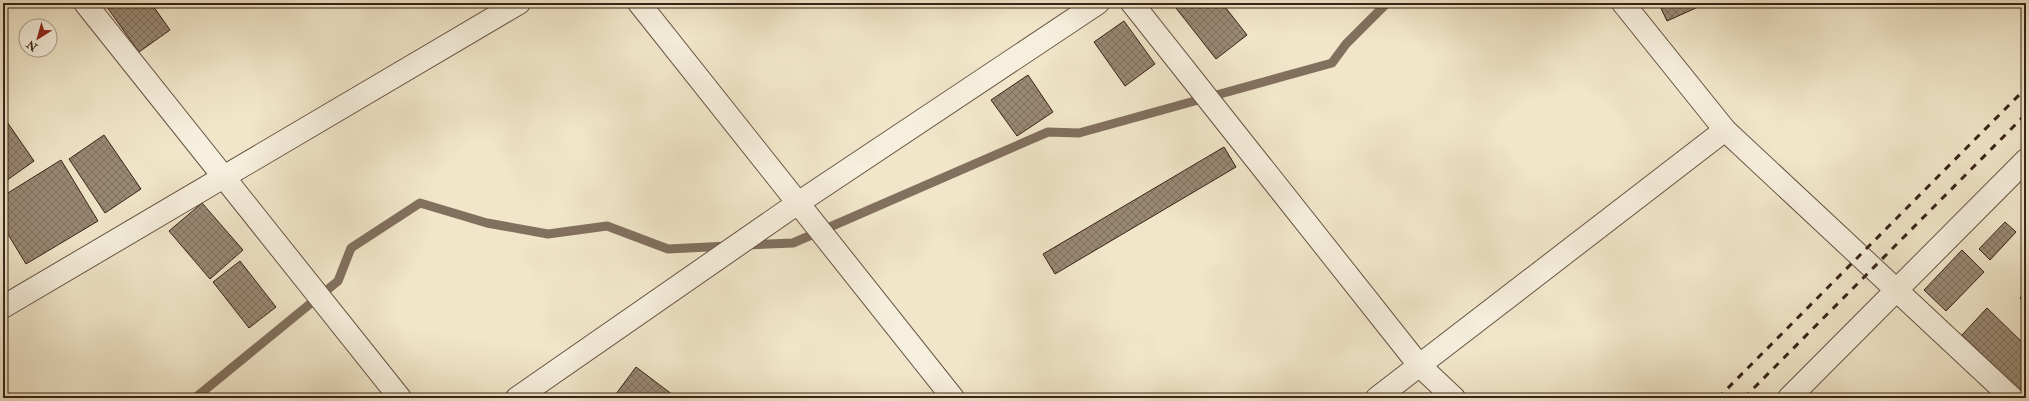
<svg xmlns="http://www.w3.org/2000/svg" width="2029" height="401" viewBox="0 0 2029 401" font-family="'IM FELL Double Pica',serif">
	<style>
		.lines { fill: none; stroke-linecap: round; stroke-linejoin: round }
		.stream { stroke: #82705e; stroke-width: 9 }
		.building { fill: url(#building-cross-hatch); stroke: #392317 }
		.minor-casing { stroke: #675444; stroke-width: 24 }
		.minor { stroke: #f6efdd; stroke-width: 22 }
		.rail { stroke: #392317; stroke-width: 3; stroke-dasharray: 7 7; stroke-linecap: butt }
	</style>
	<defs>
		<pattern id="building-cross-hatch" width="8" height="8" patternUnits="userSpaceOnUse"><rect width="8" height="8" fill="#998874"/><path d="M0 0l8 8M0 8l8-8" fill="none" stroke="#7e6f5e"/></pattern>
	</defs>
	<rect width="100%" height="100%" fill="#f1e6ca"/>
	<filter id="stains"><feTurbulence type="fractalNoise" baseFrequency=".005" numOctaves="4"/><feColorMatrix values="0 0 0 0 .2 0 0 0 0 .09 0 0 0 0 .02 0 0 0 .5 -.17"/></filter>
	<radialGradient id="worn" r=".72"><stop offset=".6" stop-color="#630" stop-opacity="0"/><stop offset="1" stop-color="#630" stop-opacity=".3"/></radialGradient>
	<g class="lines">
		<!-- stream -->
		<g class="stream">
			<polyline points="746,245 793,243 1048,132 1079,133 1332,63 1346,44 1387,3"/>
			<polyline points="195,398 338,281 351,248 420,203 487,223 548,234 607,226 668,249 728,246"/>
		</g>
	</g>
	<!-- building -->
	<g class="building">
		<polygon points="104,3 151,3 170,30 139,52"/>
		<polygon points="1172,3 1222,3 1247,35 1216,59"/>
		<polygon points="1662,3 1707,3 1667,21 1659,4"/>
		<polygon points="1124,21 1155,64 1125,86 1094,42"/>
		<polygon points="1028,75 1053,112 1017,136 991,100"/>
		<polygon points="3,116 34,161 3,183"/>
		<polygon points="104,135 141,189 105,213 69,159"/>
		<polygon points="1224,147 1236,167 1055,274 1043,254"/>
		<polygon points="61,160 98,221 26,264 3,226 3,196"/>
		<polygon points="202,203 243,250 210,279 169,231"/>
		<polygon points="2005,222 2016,232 1990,260 1979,249"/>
		<polygon points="1962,250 1984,272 1946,311 1924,290"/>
		<polygon points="240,261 276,307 249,328 213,282"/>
		<polygon points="2026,291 2026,304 2020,298"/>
		<polygon points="1987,308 2026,346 2026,396 1962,335"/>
		<polygon points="636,367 677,398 613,398"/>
	</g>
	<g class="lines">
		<defs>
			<g id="minor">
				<polyline points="85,3 400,398"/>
				<polyline points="639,3 953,398"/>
				<polyline points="1132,3 1419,365 1454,398"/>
				<polyline points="1725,130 2012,398"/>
				<polyline points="3,307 519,3"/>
				<polyline points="517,398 798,203 1098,3"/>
				<polyline points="1377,398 1725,130 1623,3"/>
				<polyline points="1789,398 2026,160"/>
			</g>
		</defs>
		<!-- minor casing -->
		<use href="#minor" class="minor-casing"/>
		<!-- minor -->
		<use href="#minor" class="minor"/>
		<!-- rail -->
		<g class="rail">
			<polyline points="1718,398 2026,88"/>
			<polyline points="1744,398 2026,114"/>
		</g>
	</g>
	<!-- margin -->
	<rect width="2029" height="401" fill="none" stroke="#f1e6ca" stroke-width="16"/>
	<rect x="4" y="4" width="2021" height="393" fill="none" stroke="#392317" stroke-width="2"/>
	<rect x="8" y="8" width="2013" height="385" fill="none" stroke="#392317"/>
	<!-- north arrow -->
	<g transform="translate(38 38) rotate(217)"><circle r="19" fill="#f6efdd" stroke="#aa9d8e"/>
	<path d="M0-3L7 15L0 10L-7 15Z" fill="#8f2418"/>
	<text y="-6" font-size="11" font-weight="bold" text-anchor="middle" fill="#392317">N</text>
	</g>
	<rect width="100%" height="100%" filter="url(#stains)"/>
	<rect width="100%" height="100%" fill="url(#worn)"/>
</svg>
